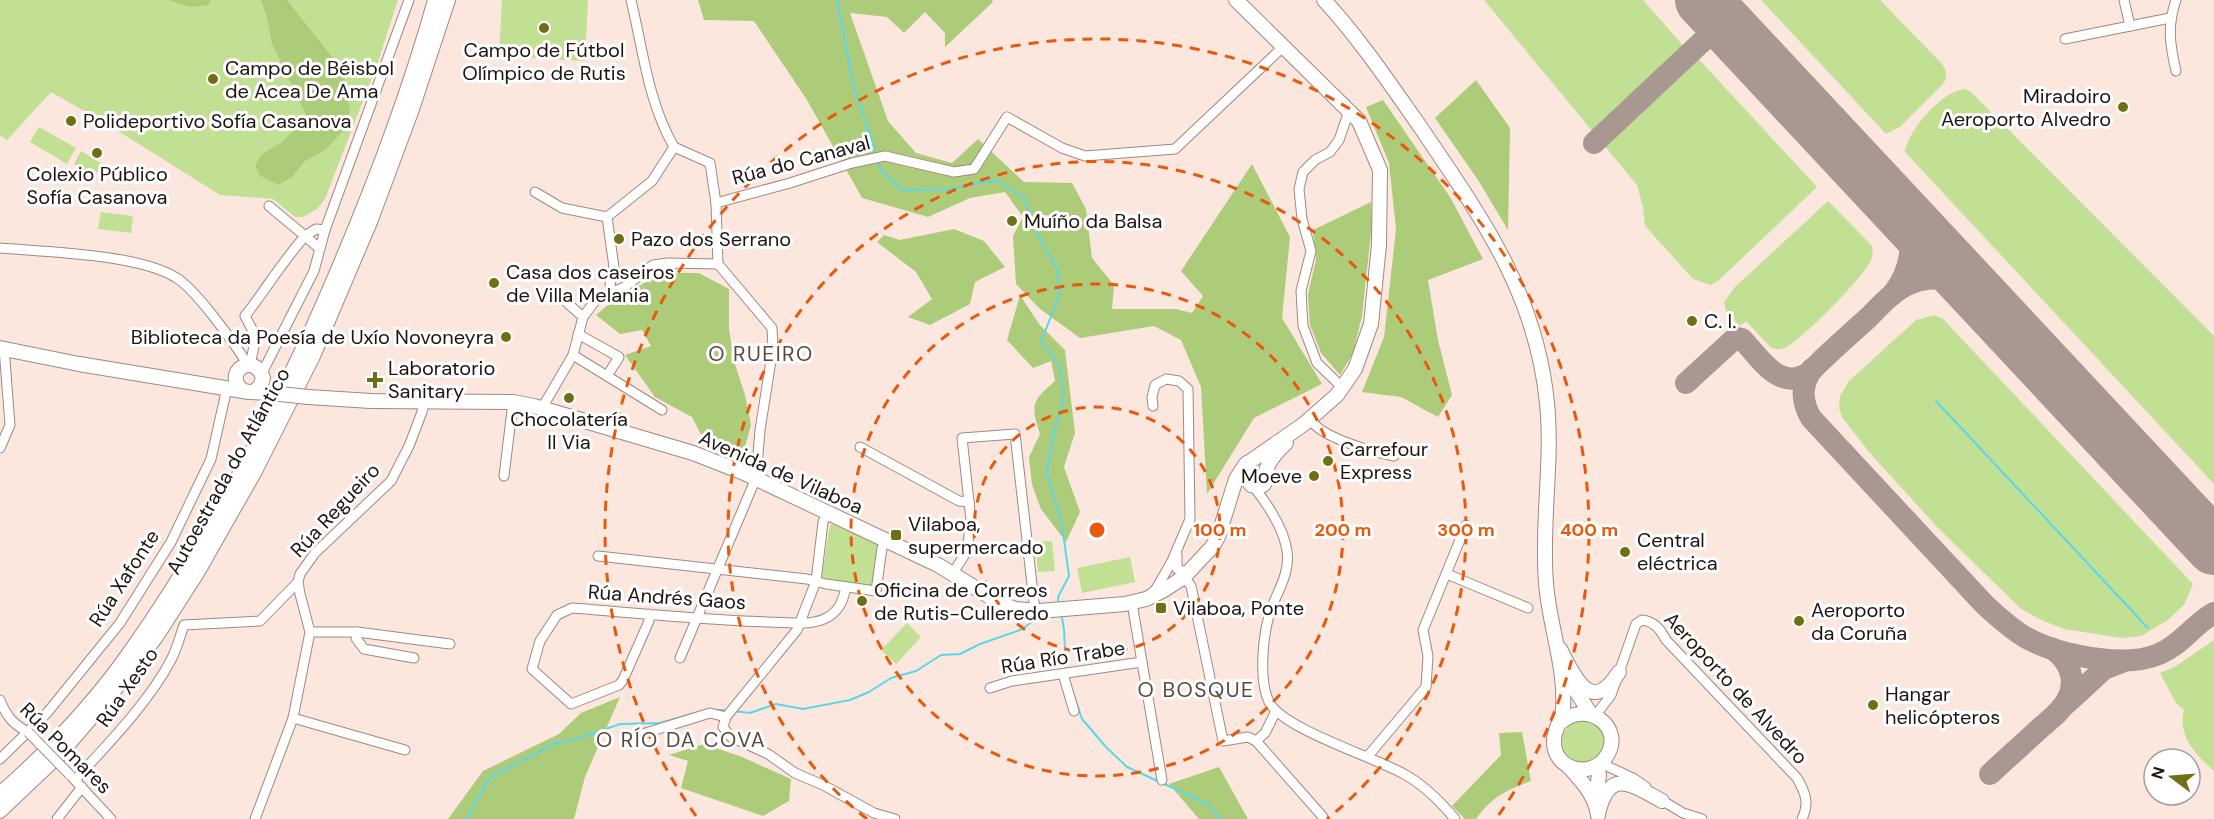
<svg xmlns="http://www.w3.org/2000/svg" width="2214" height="819" viewBox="0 0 2214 819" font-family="'DM Sans',sans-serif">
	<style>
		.green { fill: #c2e093 }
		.forest { fill: #adcc7a }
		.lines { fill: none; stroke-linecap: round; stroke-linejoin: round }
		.stream { stroke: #5bd7eb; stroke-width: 2 }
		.taxiway { stroke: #a99892; stroke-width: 22 }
		.runway { stroke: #a99892; stroke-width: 56 }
		.minor-casing { stroke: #a0897f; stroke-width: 11 }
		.highway-casing { stroke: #a0897f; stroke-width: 16 }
		.minor { stroke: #fff; stroke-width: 9 }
		.highway { stroke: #fff; stroke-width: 14 }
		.minor-bridge-casing { stroke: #a0897f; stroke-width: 11; stroke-linecap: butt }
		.highway-bridge-casing { stroke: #a0897f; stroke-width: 16; stroke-linecap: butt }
		.minor-bridge { stroke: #fff; stroke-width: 9 }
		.highway-bridge { stroke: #fff; stroke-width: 14 }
		.ring { fill: none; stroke: #e8590c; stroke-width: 3; stroke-dasharray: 10 8 }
		.poi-dot { fill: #6e7014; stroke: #fff; stroke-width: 2 }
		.labels { text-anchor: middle; stroke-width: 6; stroke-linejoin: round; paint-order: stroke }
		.poi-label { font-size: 20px; fill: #1e1512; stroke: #fff; text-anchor: start }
		.street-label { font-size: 20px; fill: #1e1512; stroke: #fff }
		.neighbourhood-label { font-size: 21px; letter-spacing: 1.5px; fill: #5b473e; stroke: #fff }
		.centre { fill: #e8590c; stroke: #fff; stroke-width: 3 }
		.ring-label { font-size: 18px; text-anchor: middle; font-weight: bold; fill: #e8590c; stroke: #fff; stroke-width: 6; stroke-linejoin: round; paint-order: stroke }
	</style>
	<rect width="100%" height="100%" fill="#fce7df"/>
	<!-- green -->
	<g class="green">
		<polygon points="0,0 398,0 378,62 325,199 317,209 303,217 295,217 273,199 220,195 107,124 51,92 7,140 0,135"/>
		<polygon points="502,0 588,0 585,61 499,56"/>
		<polygon points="1484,0 1643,0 1686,49 1593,132"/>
		<path d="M1761 0H1880L1942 64C1947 71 1947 75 1944 83L1900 127 1886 134Z"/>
		<polygon points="1695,55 1817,187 1718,281 1710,285 1693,279 1645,226 1643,207 1637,185 1602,143"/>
		<path d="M1964 89 1971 92 2214 336V484L1905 152C1908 130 1941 92 1964 89Z"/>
		<polygon points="39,127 76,148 67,164 30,142"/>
		<polygon points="81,151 102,164 95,176 74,164"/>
		<path d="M1828 201 1872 246C1873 251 1873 255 1871 260 1865 276 1804 337 1788 346 1782 350 1776 350 1770 347L1746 321 1740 326 1726 312 1724 302 1735 287Z"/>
		<polygon points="101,212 133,216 131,233 98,229"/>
		<polygon points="1934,315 1943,319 2193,584 2184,605 2168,620 2141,636 2122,638 2064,629 2039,619 2020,608 1937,527 1869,452 1842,417 1839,408 1840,396 1849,381 1916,320"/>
		<polygon points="838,522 877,544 878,548 874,582 870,587 824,580 822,576 829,530 831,524"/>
		<polygon points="1052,541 1055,571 1038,572 1035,542"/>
		<polygon points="1130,557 1135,582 1082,593 1077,568"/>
		<polygon points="907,623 921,637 896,664 881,650"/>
		<path d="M2214 640V771C2196 755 2177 736 2184 710L2176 703 2160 673 2176 666Z"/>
		<circle cx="1584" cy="742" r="22"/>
	</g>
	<!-- forest -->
	<g class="forest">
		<polygon points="168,0 211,0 208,5 191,7"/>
		<polygon points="261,0 287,0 339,66 345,82 350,111 343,131 325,150 305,161 291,178 278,185 259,175 255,165 262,154 282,142 307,117 272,44 267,18"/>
		<polygon points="698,0 992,0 993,2 945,47 945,33 925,12 904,33 887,17 850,13 888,121 916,153 952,163 978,139 1024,182 1072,183 1086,209 1092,258 1114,285 1112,309 1176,309 1192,313 1203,296 1181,271 1252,164 1290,237 1282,318 1322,384 1254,418 1207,494 1201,387 1181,340 1154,326 1080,338 1040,309 1016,284 1013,236 1023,217 1005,192 970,198 928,217 862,198 807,100 754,21 704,20"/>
		<polygon points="1476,80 1510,128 1508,230 1478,180 1435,118"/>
		<polygon points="1383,100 1450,197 1483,259 1428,280 1438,340 1452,395 1438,417 1401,397 1362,392 1384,337 1396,229 1389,163 1366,107"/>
		<polygon points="1371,202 1372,224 1362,316 1353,353 1340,375 1321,353 1310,325 1308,294 1316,260 1313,230"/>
		<polygon points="954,229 984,241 1005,267 975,282 970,304 930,325 908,317 932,299 916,272 877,242 884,235 900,240"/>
		<polygon points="662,273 699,273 729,289 729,329 734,361 745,395 751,425 742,457 706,445 692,417 655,397 625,355 651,346 642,330 620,334 596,315 614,300"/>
		<path d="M1020 295 1039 324 1065 350 1075 433 1064 467 1080 512 1066 542 1041 509 1032 485 1029 457 1040 434C1030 404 1032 401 1055 381L1051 361 1033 368 1007 340Z"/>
		<polygon points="620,697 585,777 574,819 448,819 483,771 559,734 581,713"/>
		<path d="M1522 732 1531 781C1505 791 1493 796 1476 819H1465L1452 806 1501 755 1499 733Z"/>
		<polygon points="704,744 742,757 791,779 789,801 763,816 681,788 688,761 669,755"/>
		<polygon points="1219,767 1248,819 1199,819 1169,784"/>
	</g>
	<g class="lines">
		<!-- stream -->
		<g class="stream">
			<polyline points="837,0 853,83 876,154"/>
			<polyline points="877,159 881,170 902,190 951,189 996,180 1025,199 1038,235 1057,269 1060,293 1041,342 1060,366 1063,400 1052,441 1047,473 1062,525 1069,576 1058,597 1059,605"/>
			<polyline points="1936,401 2148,628"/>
			<polyline points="1061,613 1064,629 1066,670"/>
			<polyline points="1071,687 1082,719 1106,747 1127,767 1208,804 1219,819"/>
			<polyline points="713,710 728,710"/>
			<polyline points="734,711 750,713 776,704 803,709 850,700 869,692 891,678 916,671 941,655 960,654 980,644 1020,630 1041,616"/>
			<polyline points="467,819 489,778 556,743 577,739 620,724 660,723 702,711"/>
		</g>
		<!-- taxiway -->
		<g class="taxiway">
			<polyline points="1594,143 1723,22"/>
			<path d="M1893 294C1912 269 1916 240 1901 212"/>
			<path d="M1812 369C1801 386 1801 400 1811 418L1985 605C1998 617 2010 628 2025 637 2056 655 2125 669 2159 654 2181 645 2194 624 2214 613"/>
			<path d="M1686 383 1733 340 1737 338 1742 339C1761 359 1780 393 1810 372 1828 353 1848 336 1868 318 1880 306 1892 292 1907 285 1928 275 1961 276 1977 294"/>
			<polyline points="2204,536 2214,553"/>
			<polyline points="2066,704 2104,669 2122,662"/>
			<path d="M1990 774C2006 759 2022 745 2038 730 2048 721 2061 712 2067 700 2078 681 2069 659 2051 648"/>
		</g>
		<!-- runway -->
		<polyline class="runway" points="1703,0 2214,547"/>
		<defs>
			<g id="minor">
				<path d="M631 0C643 50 648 102 674 147"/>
				<polyline points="2124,0 2130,26"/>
				<path d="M2176 0C2167 26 2170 45 2176 71"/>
				<polyline points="2065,39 2170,18"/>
				<polyline points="674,147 710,163 716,203 718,264 772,328 773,348 760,430 756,478 680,658"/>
				<polyline points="535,192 562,208 607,217"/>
				<polyline points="716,203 790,183 852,163 885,156 954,172 974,169 1007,117 1062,148 1085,156 1175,149 1284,46"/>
				<path d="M0 248C46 252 137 254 175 277 195 288 235 344 248 365"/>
				<polyline points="319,248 305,236 316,229 325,230"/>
				<polyline points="555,292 583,317"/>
				<polyline points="612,294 610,285 614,267 607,217 652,181 674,147"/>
				<polyline points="573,355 607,376 619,357 578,334"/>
				<path d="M250 365 256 337 245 316C266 289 283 261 305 236L269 206"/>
				<polyline points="262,373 314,271 325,230 409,0"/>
				<polyline points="607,376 662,410"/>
				<polyline points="1343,388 1317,363 1303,326 1301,291 1311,251 1302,219 1299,189 1303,172 1315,160 1330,152 1339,140 1349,111"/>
				<polyline points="542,408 573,355 583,317 595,301 626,286 653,265 668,263 718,264"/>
				<path d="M1312 422C1326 439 1373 452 1394 456"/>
				<polyline points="860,447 959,501 969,502"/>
				<polyline points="0,448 10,425 4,348"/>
				<polyline points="504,476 513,402"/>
				<path d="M1254 487C1268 505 1284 528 1287 551 1290 573 1279 588 1272 607 1263 630 1258 679 1269 702 1283 729 1374 757 1404 774 1424 785 1440 801 1455 819"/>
				<polyline points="828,511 823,522 816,581 797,630 726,717 723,727 731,737 768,754 795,773 823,785 874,813 895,819"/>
				<polyline points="1177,555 1177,569 1185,572 1192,570"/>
				<polyline points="598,556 807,579 826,584 876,591 882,548 886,540"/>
				<polyline points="953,573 967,551 971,520 962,438 1015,434 1035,611"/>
				<polyline points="1447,574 1528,608"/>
				<polyline points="1184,577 1191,586 1223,741 1248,737 1256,741 1265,733 1276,711"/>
				<polyline points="1151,594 1156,589 1172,561 1190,519 1188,389 1179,381 1166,379 1155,385 1152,397 1153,406"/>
				<polyline points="1132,603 1162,780"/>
				<path d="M649 614V621L623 680 619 685 571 704 532 669 540 641 557 615 572 608C638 613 703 620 769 622 786 622 808 626 824 619 838 613 843 602 846 587"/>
				<polyline points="310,632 357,632 450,644"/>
				<polyline points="357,632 356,638 364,649 414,658"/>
				<polyline points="1063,674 1074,711"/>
				<polyline points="990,688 1012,681 1142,662"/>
				<path d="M0 700C6 715 12 724 28 732"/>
				<path d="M1595 716 1611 695 1636 624 1642 620C1655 622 1660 629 1666 640L1797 778C1805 792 1810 803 1802 819"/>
				<polyline points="293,718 405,750"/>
				<polyline points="639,735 710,713 726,717"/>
				<polyline points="1256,741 1323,817"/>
				<polyline points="1368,756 1426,687 1428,656 1423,630 1466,525"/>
				<polyline points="0,759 47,713 120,623 171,542 211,459 227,388"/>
				<polyline points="1600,763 1633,778 1646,787"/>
				<polyline points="72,777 111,819"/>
				<path d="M75 780C107 745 149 702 171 660 177 649 180 636 184 625L260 621 298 582"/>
				<polyline points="1658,798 1683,813 1702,819"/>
				<polyline points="57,819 82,787"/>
				<polyline points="255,819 293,718 310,632 300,594 298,582 300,574 315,553 391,481 409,446 422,412 424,402"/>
			</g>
			<g id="highway">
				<path d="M1324 0C1360 39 1390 84 1421 128 1481 217 1536 292 1547 403 1553 463 1541 523 1546 583 1549 625 1566 667 1563 709 1562 720 1554 729 1554 741 1553 769 1590 780 1606 757 1626 728 1587 698 1560 723"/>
				<polyline points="0,348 79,364 249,392 271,393"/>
				<path d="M242 390C222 372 255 351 263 378L260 387 253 392"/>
				<polyline points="308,397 371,401 513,402 534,406 693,453 744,473 938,565 1000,603 1015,609 1039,611 1125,604 1146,599 1164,590 1184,577 1212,547 1218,537 1236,479 1245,465 1304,424 1337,395 1355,369 1371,324 1379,245 1380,170 1359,121 1236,0"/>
				<path d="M1247 463 1245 475 1251 485C1269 490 1265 479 1267 468 1270 458 1279 450 1286 443"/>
				<path d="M1560 649C1574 676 1591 717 1619 672"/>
				<polyline points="1569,680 1590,713"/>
				<path d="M1568 766C1582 781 1595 795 1598 815"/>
				<path d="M0 794C44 755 87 711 122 663 196 561 256 449 309 336 358 227 403 115 435 0"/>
				<polyline points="1595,803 1599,775 1597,766"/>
				<polyline points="0,811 59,755 108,698 156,637 197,573 255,471 313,356 370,222 411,112 448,0"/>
				<path d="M1598 814C1609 767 1631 784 1662 801"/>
			</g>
		</defs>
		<!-- minor casing -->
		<use href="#minor" class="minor-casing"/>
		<!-- highway casing -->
		<use href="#highway" class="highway-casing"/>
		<!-- minor -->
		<use href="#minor" class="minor"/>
		<!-- highway -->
		<use href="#highway" class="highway"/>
		<defs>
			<polyline id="minor-bridge" points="28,732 70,775"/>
			<polyline id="highway-bridge" points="271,393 308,397"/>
		</defs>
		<!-- minor-bridge casing -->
		<use href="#minor-bridge" class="minor-bridge-casing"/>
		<!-- highway-bridge casing -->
		<use href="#highway-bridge" class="highway-bridge-casing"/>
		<!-- minor-bridge -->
		<use href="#minor-bridge" class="minor-bridge"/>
		<!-- highway-bridge -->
		<use href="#highway-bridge" class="highway-bridge"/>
	</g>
	<!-- distance rings -->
	<g class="ring">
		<circle cx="1097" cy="530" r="123"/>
		<circle cx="1097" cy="530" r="246"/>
		<path d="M867 819A369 369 0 1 1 1327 819"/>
		<path d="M696 816A492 492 0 1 1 1498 816"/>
	</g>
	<!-- markers -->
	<g class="poi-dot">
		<circle cx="544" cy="28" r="6"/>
		<circle cx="213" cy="79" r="6"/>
		<circle cx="2123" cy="107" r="6"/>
		<circle cx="71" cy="121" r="6"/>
		<circle cx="97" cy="153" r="6"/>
		<circle cx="1012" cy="221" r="6"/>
		<circle cx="619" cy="239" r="6"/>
		<circle cx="494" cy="283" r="6"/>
		<circle cx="1692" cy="321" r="6"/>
		<circle cx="506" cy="337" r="6"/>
		<path d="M372 371h6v6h6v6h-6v6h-6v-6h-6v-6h6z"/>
		<circle cx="569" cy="398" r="6"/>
		<circle cx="1328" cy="461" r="6"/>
		<circle cx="1314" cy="476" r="6"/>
		<rect x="890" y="529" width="12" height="12" rx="3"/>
		<circle cx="1625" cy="552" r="6"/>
		<circle cx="862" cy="601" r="6"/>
		<rect x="1155" y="602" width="12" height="12" rx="3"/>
		<circle cx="1799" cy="621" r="6"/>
		<circle cx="1873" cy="705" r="6"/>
	</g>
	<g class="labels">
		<!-- poi labels -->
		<g class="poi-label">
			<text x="544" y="57" text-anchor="middle">Campo de Fútbol<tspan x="544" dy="23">Olímpico de Rutis</tspan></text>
			<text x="225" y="75">Campo de Béisbol<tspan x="225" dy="23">de Acea De Ama</tspan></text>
			<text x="2111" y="103" text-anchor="end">Miradoiro<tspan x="2111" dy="23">Aeroporto Alvedro</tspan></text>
			<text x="83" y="128">Polideportivo Sofía Casanova</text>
			<text x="97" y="181" text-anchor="middle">Colexio Público<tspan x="97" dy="23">Sofía Casanova</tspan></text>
			<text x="1024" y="228">Muíño da Balsa</text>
			<text x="631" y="246">Pazo dos Serrano</text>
			<text x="506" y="279">Casa dos caseiros<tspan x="506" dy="23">de Villa Melania</tspan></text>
			<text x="1704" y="328">C. I.</text>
			<text x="494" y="344" text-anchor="end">Biblioteca da Poesía de Uxío Novoneyra</text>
			<text x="388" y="375">Laboratorio<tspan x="388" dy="23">Sanitary</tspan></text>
			<text x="569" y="426" text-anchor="middle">Chocolatería<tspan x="569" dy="23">Il Via</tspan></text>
			<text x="1340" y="456">Carrefour<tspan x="1340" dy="23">Express</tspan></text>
			<text x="1302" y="483" text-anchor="end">Moeve</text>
			<text x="908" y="531">Vilaboa,<tspan x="908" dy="23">supermercado</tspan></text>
			<text x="1637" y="547">Central<tspan x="1637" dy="23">eléctrica</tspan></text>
			<text x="874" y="597">Oficina de Correos<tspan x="874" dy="23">de Rutis-Culleredo</tspan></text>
			<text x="1173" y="615">Vilaboa, Ponte</text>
			<text x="1811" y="617">Aeroporto<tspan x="1811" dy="23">da Coruña</tspan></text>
			<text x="1885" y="701">Hangar<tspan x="1885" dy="23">helicópteros</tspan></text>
		</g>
		<!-- street labels -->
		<g class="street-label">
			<text transform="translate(801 160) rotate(-15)" y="7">Rúa do Canaval</text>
			<text transform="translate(228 471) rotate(-61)" y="7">Autoestrada do Atlántico</text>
			<text transform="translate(781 472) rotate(24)" y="7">Avenida de Vilaboa</text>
			<text transform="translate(335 510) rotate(-47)" y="7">Rúa Regueiro</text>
			<text transform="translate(124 578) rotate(-57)" y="7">Rúa Xafonte</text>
			<text transform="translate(667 597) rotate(4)" y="7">Rúa Andrés Gaos</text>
			<text transform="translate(1063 657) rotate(-9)" y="7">Rúa Río Trabe</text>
			<text transform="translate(127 687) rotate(-55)" y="7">Rúa Xesto</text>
			<text transform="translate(1736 688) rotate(47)" y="7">Aeroporto de Alvedro</text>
			<text transform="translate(66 748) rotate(45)" y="7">Rúa Pomares</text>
		</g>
		<!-- neighbourhood labels -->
		<g class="neighbourhood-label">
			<text x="761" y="361">O RUEIRO</text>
			<text x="1196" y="697">O BOSQUE</text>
			<text x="681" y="747">O RÍO DA COVA</text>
		</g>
	</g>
	<circle cx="1097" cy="530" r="9" class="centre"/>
	<g class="ring-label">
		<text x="1220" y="536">100 m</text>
		<text x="1343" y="536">200 m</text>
		<text x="1466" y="536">300 m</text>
		<text x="1589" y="536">400 m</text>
	</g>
	<!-- north arrow -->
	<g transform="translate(2172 777) rotate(286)"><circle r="28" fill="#ffffff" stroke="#a5a1a0" stroke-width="1.5"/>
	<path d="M0-4.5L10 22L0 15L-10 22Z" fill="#6e7014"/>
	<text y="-9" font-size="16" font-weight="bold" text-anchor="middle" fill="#1e1512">N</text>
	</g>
</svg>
